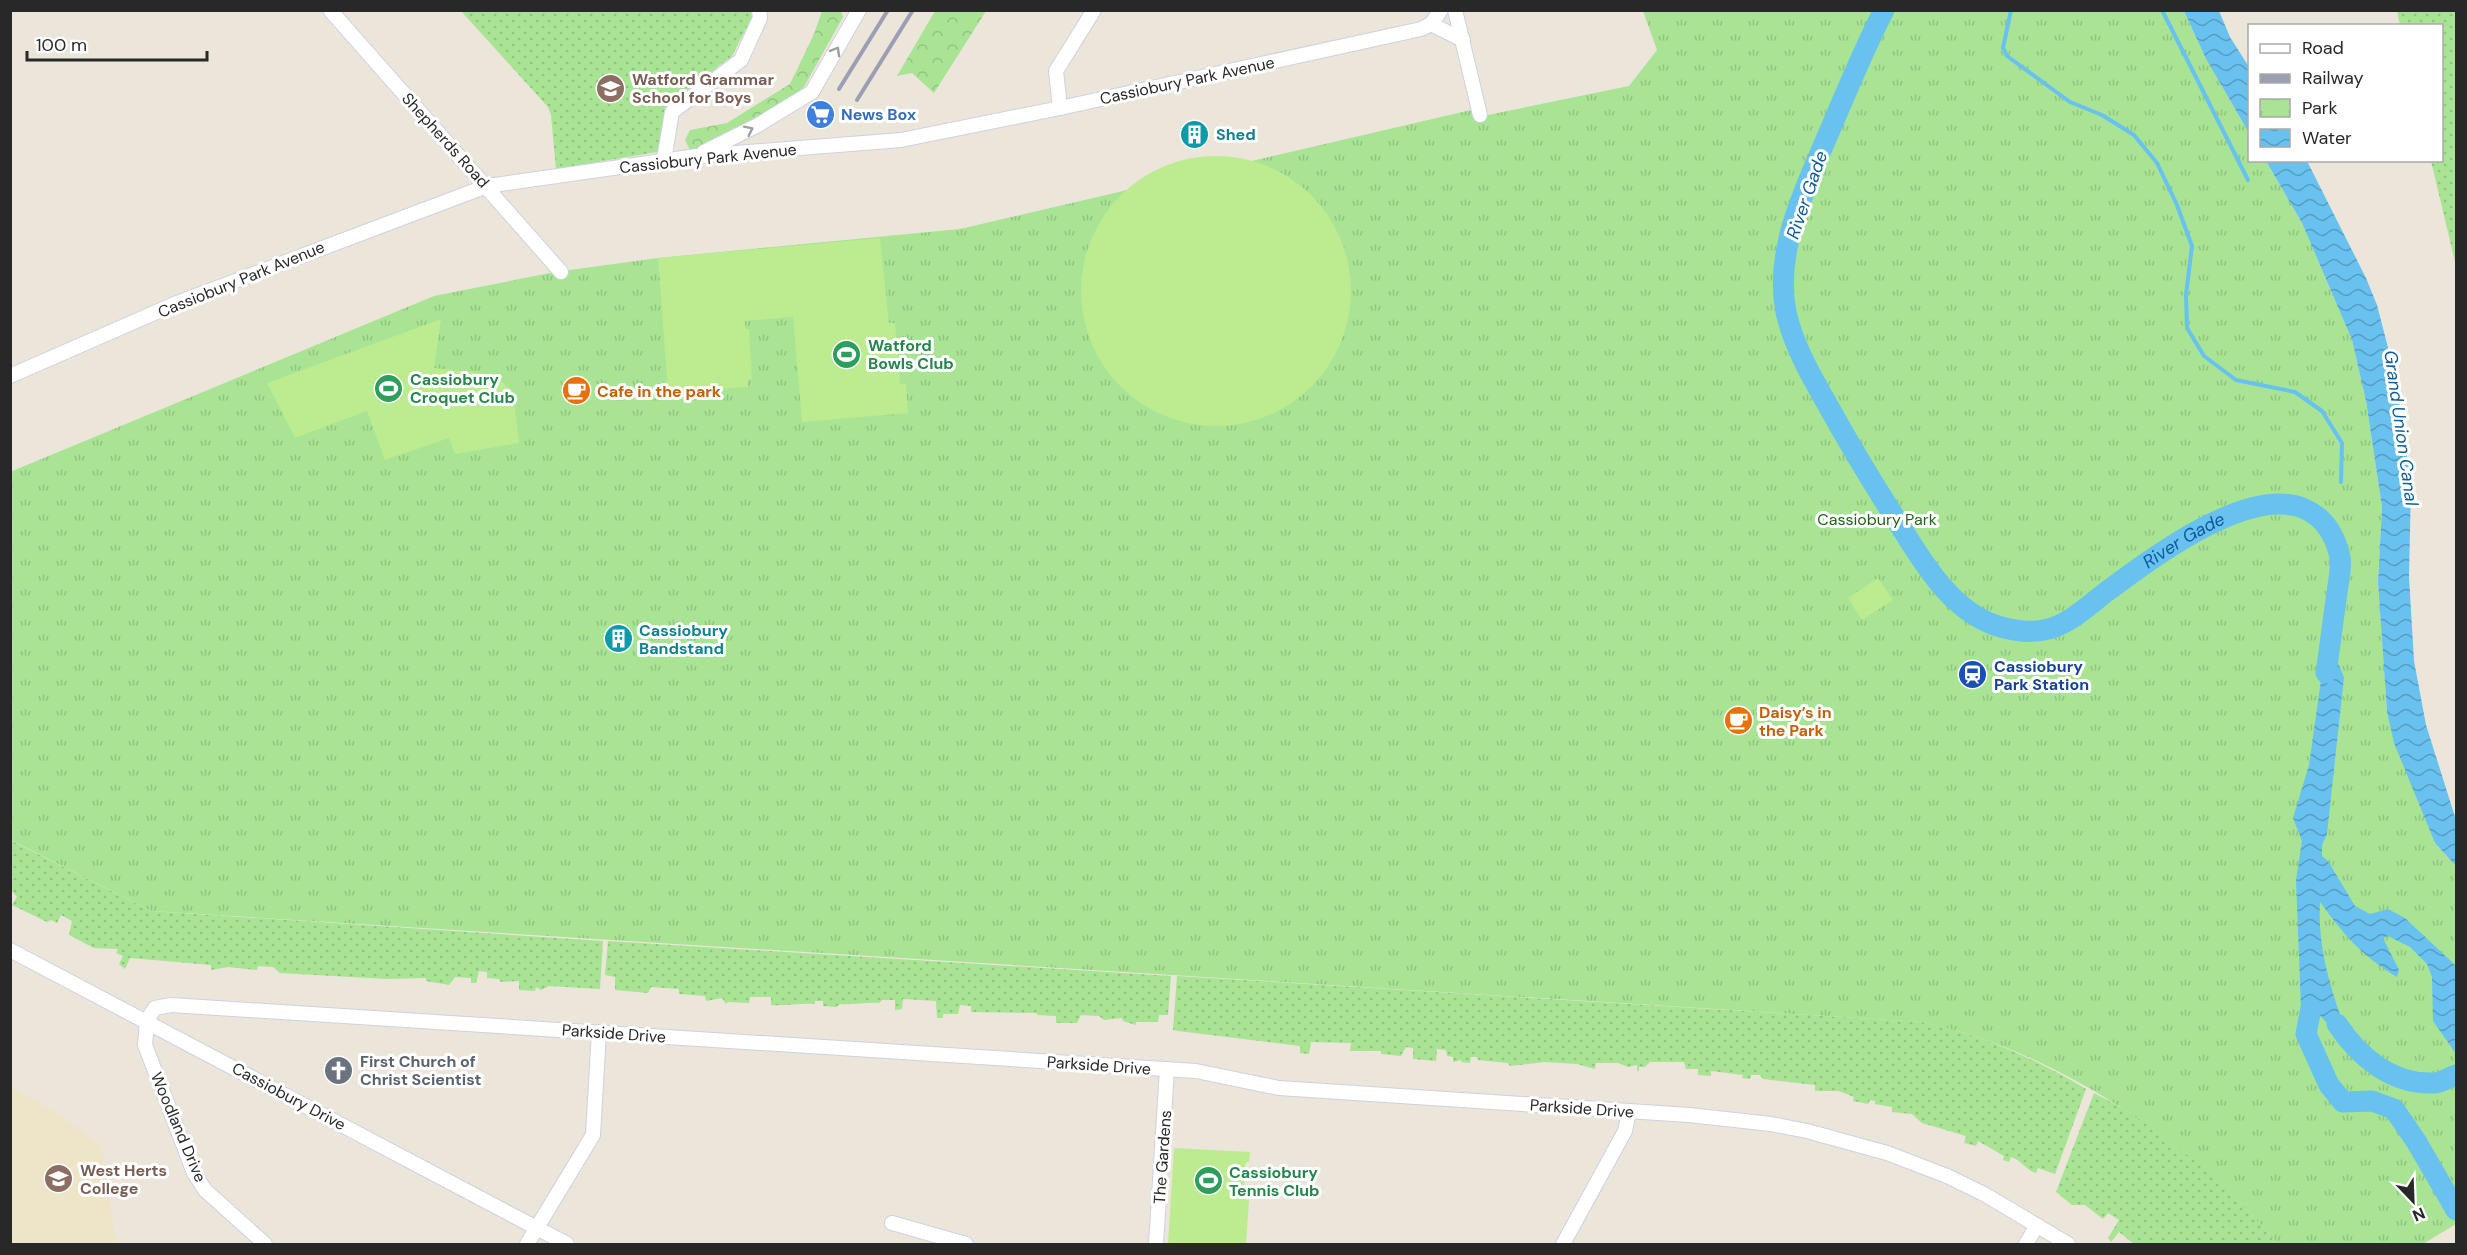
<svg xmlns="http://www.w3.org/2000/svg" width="2467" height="1255" viewBox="0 0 2467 1255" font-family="'DM Sans',sans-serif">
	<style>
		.education { fill: #eee5c8 }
		.grass { fill: url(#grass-dots) }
		.forest { fill: url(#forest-crowns) }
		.park { fill: url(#park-tufts) }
		.pitch { fill: #bceb90 }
		.water { fill: url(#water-waves) }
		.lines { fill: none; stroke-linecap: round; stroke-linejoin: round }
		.stream { stroke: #69c1f0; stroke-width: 4 }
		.river { stroke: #69c1f0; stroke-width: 21 }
		.minor-casing { stroke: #cfd1e2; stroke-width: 16 }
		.minor { stroke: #fff; stroke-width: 14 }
		.rail { stroke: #9c9eb3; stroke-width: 4 }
		.oneway { stroke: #9e9e9e }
		.labels { text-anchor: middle; stroke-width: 6; stroke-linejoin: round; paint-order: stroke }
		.education-label { font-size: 16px; font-weight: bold; fill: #785e54; stroke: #fff; text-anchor: start }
		.street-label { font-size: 16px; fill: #282828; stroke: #fff }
		.shop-label { font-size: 16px; font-weight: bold; fill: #366cbe; stroke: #fff; text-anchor: start }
		.culture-label { font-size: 16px; font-weight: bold; fill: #0d838f; stroke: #fff; text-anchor: start }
		.leisure-label { font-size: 16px; font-weight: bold; fill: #27864d; stroke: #fff; text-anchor: start }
		.food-label { font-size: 16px; font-weight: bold; fill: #c56008; stroke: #fff; text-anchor: start }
		.park-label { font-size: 16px; fill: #216618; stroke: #fff }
		.transit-label { font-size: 16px; font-weight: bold; fill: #164399; stroke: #fff; text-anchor: start }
		.worship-label { font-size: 16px; font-weight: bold; fill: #5b616d; stroke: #fff; text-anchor: start }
		.water-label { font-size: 18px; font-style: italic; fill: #0b5c9a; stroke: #fff }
	</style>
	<defs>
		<pattern id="grass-dots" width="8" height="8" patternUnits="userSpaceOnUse" patternTransform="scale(1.5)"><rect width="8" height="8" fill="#a8e494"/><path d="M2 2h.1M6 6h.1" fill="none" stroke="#91c480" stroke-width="1.8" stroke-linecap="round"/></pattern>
		<pattern id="forest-crowns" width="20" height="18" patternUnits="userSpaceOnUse" patternTransform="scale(1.5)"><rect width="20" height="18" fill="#a8e494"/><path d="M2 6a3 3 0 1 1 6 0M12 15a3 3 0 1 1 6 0" fill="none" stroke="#91c480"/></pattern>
		<pattern id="park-tufts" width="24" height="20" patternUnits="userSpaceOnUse" patternTransform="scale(1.5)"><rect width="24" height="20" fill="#a8e494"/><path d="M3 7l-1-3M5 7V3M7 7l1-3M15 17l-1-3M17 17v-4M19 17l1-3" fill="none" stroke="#91c480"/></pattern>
		<pattern id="water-waves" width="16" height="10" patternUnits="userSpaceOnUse" patternTransform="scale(1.5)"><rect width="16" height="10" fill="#69c1f0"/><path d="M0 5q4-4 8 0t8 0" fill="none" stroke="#569dc2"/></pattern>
	</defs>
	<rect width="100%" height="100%" fill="#ebe5da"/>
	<!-- education -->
	<polygon class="education" points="10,1085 61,1116 102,1147 116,1244 11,1244"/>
	<!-- grass -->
	<g class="grass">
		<polygon points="751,10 752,17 732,56 672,102 663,151 556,169 551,115 548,107 461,11"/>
		<polygon points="2397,11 2456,11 2456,266 2431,161 2442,160 2442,26 2400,25"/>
		<polygon points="10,840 151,911 603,941 600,989 549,986 541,990 536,987 535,991 519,990 519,981 501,982 499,979 487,978 487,972 479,971 476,983 471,983 471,978 455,977 449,985 426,981 426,978 387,979 280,973 273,967 258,966 257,970 228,967 211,970 211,965 130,958 125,969 119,964 123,956 116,953 118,949 94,948 69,935 72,921 61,915 57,923 51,920 47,922 12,905 17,897 11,890"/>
		<path d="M608 941 1171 976 1168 1015H1159L1158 1022H1136V1025L1123 1021 1122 1018 1104 1020 1099 1016 1081 1015 1077 1023H1056V1016L1037 1015V1013L971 1012V1006L960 1005 958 1014H943V1018H937L936 1001 903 999 902 1009 895 1010V1000H882L879 1003C865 1002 854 1005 840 1004L836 1007 823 1006V1001H815V1004C799 1003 787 1006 771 1005V997H750L749 1003 728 1002 726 1004 722 998 706 1001 705 996 679 994V989L651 987 648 993 615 990V977L605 975Z"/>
		<path d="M1177 976 1922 1022C1979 1033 2036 1059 2086 1089L2055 1174 2038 1168 2036 1173C2026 1170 2021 1160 2011 1157L2009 1162 2003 1160 2004 1156 1978 1141 1976 1146 1964 1143 1966 1136 1922 1123 1912 1114 1892 1112V1107L1875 1104V1101L1870 1100 1868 1104 1853 1101 1854 1097 1839 1091H1815V1085L1763 1079 1760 1075H1751L1750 1079 1742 1078 1743 1075 1711 1071V1076L1698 1075V1069H1686L1684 1062H1650L1645 1067H1639V1071H1637V1065L1628 1067 1618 1063H1596L1595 1069 1577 1064 1545 1062 1510 1066 1508 1063 1478 1060 1477 1057H1471L1470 1063 1461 1062V1060L1453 1062V1057L1447 1056 1446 1050 1437 1049 1436 1061 1413 1059V1048L1406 1047 1401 1056 1381 1054V1051H1350L1351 1043 1311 1042 1309 1054 1300 1053V1046L1178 1031 1173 1030Z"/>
		<path d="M2094 1093C2163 1127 2229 1184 2277 1244H2134L2119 1232 2111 1242 2108 1238 2119 1220 2108 1213 2103 1219 2085 1205H2072L2056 1192Z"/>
	</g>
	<!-- forest -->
	<g class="forest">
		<polygon points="822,11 841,11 843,17 800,94 702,152 690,150 685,140 690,130 727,123 790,84 814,34"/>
		<polygon points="935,11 986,11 934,93 912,73 897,76"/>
	</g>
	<!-- park -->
	<path class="park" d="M1643 11H2184L2206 59 2249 133 2250 160 2266 161 2302 223 2352 340 2366 401 2382 507 2378 583 2387 712 2435 843 2456 866V1224L2423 1244H2277C2198 1144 2048 1047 1922 1022L151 911 11 840 10 472 434 296 555 272 658 258 960 229 1471 110 1488 115 1629 86 1657 50Z"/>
	<!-- pitch -->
	<g class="pitch">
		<circle cx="1216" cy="291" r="135"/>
		<polygon points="880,238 889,323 895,323 900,384 906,384 908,413 802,422 793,317 745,321 745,329 749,329 752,379 748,379 748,387 668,391 658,258"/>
		<polygon points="441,319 434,368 495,375 513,392 519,443 455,454 449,438 385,460 367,411 295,438 267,383"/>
		<polygon points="1878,578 1893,600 1862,620 1848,598"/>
		<polygon points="1174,1148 1250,1152 1249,1162 1246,1162 1243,1199 1249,1200 1246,1244 1168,1244"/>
	</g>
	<!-- water -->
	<g class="water">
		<polygon points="2184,11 2219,11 2230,37 2249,67 2249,133 2206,59"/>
		<polygon points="2266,161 2307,161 2366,278 2377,305 2394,371 2411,483 2409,577 2414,661 2426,725 2456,820 2456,866 2435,843 2394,743 2387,712 2378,583 2382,507 2366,401 2352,340 2302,223"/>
		<path d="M2330 645 2344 677 2327 834 2322 845V856L2328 861 2355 906 2370 914 2388 909 2405 918 2454 964 2456 969V1054L2433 1021 2432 977 2427 964 2410 947 2388 936 2383 938 2399 970 2397 977C2361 955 2344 935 2320 902 2317 953 2334 1000 2352 1047L2318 1014 2306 1034 2301 1008 2296 880 2302 841 2293 818 2309 765 2322 673Z"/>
	</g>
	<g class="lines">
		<!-- stream -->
		<g class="stream">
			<polyline points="2011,10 2003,48 2007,56 2070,102 2102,115 2134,135 2157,163 2177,205 2192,246 2186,295 2187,328 2204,356 2236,380 2295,392 2322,411 2342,443 2341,482"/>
			<polyline points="2162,10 2248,180"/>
		</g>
		<!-- river -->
		<g class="river">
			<path id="s1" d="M1884 10C1865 47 1849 85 1833 123 1809 180 1773 248 1786 312 1793 344 1810 374 1826 402 1847 440 1869 477 1892 513 1919 555 1949 613 2001 627 2015 631 2029 633 2044 630 2067 626 2088 606 2106 592 2150 560 2248 484 2305 509 2325 518 2335 535 2340 557 2342 568 2338 582 2337 593 2333 620 2330 646 2326 673"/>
			<polyline points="2311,1008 2306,1034 2329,1085 2343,1102 2372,1101 2394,1109 2416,1141 2456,1210"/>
			<path d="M2337 1024C2359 1057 2392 1085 2434 1083 2441 1083 2450 1077 2456 1075"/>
		</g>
		<defs>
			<g id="minor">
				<polyline points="330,10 561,272"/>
				<polyline points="1455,10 1480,115"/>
				<polyline points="1431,24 1463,40"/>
				<polyline points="1060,108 1056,71 1094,10"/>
				<polyline points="704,152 758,125 812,92 859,10"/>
				<polyline points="664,160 672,112 741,60 760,18 759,10"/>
				<polyline points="10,376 177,303 487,186 697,156 901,140 1060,108 1421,29 1431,24 1441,10"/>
				<polyline points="10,950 567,1244"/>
				<polyline points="892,1223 966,1244"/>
				<polyline points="265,1244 205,1190 194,1173 145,1045 147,1020 155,1008 171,1005 1196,1071 1279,1088 1689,1115 1771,1124 1807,1131 1887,1153 1947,1176 1984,1194 2068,1244"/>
				<polyline points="527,1244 593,1135 599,1032"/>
				<polyline points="1156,1244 1167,1069"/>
				<polyline points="1563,1244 1625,1131 1629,1111"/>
				<polyline points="2026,1244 2037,1225"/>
			</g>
		</defs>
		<!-- minor casing -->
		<use href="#minor" class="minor-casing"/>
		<!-- minor -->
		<use href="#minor" class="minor"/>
		<!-- rail -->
		<g class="rail">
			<polyline points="839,89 888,10"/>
			<polyline points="857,100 913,10"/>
		</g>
	</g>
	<!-- one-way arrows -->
	<defs><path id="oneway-chevron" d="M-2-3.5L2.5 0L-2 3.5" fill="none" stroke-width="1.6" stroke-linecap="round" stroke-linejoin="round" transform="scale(1.5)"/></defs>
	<g class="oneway">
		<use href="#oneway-chevron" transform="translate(836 51) rotate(-60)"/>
		<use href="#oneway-chevron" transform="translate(749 130) rotate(-26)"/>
	</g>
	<!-- icons -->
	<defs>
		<symbol id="school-disc" viewBox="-11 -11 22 22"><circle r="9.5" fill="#8d6e63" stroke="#fff"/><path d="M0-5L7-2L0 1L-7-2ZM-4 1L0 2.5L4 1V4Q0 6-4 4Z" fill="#fff"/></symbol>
		<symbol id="supermarket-disc" viewBox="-11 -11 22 22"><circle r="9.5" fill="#3f7fe0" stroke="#fff"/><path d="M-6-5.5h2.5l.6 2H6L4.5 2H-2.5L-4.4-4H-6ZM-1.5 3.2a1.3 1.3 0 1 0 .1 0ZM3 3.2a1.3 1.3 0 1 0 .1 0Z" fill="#fff"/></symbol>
		<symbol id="building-disc" viewBox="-11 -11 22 22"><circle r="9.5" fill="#0f9aa8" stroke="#fff"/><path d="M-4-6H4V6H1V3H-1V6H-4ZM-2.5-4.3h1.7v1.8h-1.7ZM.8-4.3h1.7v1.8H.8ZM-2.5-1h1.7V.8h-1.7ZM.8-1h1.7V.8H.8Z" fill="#fff"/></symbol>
		<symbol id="stadium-disc" viewBox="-11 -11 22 22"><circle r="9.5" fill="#2e9e5b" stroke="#fff"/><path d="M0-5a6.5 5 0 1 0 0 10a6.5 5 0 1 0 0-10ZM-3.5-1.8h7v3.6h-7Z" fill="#fff"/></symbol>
		<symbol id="cafe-disc" viewBox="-11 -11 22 22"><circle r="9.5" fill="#e8710a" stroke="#fff"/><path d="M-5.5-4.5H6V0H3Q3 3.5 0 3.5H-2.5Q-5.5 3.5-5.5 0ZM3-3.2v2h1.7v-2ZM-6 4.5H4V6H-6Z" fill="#fff"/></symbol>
		<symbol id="station-disc" viewBox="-11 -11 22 22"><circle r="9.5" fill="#1a4fb4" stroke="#fff"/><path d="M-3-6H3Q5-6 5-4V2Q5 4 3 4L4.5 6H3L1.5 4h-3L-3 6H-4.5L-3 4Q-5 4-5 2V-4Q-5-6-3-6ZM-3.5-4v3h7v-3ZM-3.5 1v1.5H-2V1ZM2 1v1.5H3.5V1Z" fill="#fff"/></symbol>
		<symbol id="church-disc" viewBox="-11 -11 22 22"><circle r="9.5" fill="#6b7280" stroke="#fff"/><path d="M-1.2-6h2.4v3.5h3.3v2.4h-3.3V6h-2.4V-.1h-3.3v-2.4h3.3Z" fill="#fff"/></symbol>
		<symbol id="university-disc" viewBox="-11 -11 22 22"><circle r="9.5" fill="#8d6e63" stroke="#fff"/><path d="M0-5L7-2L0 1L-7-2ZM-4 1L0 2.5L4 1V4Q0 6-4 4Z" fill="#fff"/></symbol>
	</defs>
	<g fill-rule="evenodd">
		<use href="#school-disc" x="594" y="72" width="33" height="33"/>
		<use href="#supermarket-disc" x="804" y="98" width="33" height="33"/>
		<use href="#building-disc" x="1178" y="118" width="33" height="33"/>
		<use href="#stadium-disc" x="830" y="338" width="33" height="33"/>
		<use href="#stadium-disc" x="372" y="372" width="33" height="33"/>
		<use href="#cafe-disc" x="560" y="374" width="33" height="33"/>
		<use href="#building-disc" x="602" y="622" width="33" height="33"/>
		<use href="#station-disc" x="1956" y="658" width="33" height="33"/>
		<use href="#cafe-disc" x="1722" y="704" width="33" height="33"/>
		<use href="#church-disc" x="322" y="1054" width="33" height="33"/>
		<use href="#university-disc" x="42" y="1162" width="33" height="33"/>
		<use href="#stadium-disc" x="1192" y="1164" width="33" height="33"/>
	</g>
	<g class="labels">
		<!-- education labels -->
		<g class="education-label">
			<text x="632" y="85">Watford Grammar<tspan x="632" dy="18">School for Boys</tspan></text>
			<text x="80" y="1176">West Herts<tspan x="80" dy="18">College</tspan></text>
		</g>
		<!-- street labels -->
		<g class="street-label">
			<text transform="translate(1187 80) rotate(-12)" y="6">Cassiobury Park Avenue</text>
			<text transform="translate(446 140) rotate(48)" y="6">Shepherds Road</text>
			<text transform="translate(708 158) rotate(-6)" y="6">Cassiobury Park Avenue</text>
			<text transform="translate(241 279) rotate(-22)" y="6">Cassiobury Park Avenue</text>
			<text transform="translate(614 1033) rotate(4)" y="6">Parkside Drive</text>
			<text transform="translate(1099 1065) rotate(4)" y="6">Parkside Drive</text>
			<text transform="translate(289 1096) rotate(28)" y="6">Cassiobury Drive</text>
			<text transform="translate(1582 1108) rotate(4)" y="6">Parkside Drive</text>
			<text transform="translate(179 1127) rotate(67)" y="6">Woodland Drive</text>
			<text transform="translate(1162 1157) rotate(-86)" y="6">The Gardens</text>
		</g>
		<!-- shop labels -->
		<g class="shop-label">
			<text x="841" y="120">News Box</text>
		</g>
		<!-- culture labels -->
		<g class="culture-label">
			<text x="1216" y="140">Shed</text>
			<text x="639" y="636">Cassiobury<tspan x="639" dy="18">Bandstand</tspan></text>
		</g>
		<!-- leisure labels -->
		<g class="leisure-label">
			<text x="868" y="351">Watford<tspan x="868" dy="18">Bowls Club</tspan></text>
			<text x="410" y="385">Cassiobury<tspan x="410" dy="18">Croquet Club</tspan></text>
			<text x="1229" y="1178">Cassiobury<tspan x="1229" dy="18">Tennis Club</tspan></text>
		</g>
		<!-- food labels -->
		<g class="food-label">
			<text x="597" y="397">Cafe in the park</text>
			<text x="1759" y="718">Daisy’s in<tspan x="1759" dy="18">the Park</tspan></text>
		</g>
		<!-- park labels -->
		<g class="park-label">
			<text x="1877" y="525">Cassiobury Park</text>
		</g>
		<!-- transit labels -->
		<g class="transit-label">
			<text x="1994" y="672">Cassiobury<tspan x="1994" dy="18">Park Station</tspan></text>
		</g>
		<!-- worship labels -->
		<g class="worship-label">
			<text x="360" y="1067">First Church of<tspan x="360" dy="18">Christ Scientist</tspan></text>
		</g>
		<!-- water labels -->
		<g class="water-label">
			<text transform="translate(1807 195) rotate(-71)" y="6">River Gade</text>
			<text transform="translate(2401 428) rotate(82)" y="6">Grand Union Canal</text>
			<text dy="6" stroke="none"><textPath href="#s1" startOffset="922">River Gade</textPath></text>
		</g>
	</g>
	<!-- border -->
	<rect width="2467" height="1255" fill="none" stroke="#282828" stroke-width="24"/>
	<!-- legend -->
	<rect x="2248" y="24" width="195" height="138" fill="#ffffff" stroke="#a9a9a9" stroke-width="1.5"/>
	<rect x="2260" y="44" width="30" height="9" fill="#ffffff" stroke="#a9a9a9" stroke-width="1.5"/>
	<text x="2302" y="54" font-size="18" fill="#282828">Road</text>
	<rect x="2260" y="74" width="30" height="9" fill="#9c9eb3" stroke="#a9a9a9" stroke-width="1.5"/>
	<text x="2302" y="84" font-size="18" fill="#282828">Railway</text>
	<rect x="2260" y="99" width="30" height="18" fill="url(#park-tufts)" stroke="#a9a9a9" stroke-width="1.5"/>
	<text x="2302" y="114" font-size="18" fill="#282828">Park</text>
	<rect x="2260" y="129" width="30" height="18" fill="url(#water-waves)" stroke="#a9a9a9" stroke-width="1.5"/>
	<text x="2302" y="144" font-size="18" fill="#282828">Water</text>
	<!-- north arrow -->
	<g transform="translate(2413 1201) rotate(157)" stroke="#ffffff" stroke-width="4.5" paint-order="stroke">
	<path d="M0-4.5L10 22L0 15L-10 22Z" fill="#282828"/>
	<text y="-9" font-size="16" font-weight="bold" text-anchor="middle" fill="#282828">N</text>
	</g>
	<!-- scale -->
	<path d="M27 51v9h180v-9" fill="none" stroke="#282828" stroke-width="3"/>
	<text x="36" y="51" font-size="18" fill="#282828" stroke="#ffffff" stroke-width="4.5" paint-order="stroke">100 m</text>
</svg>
